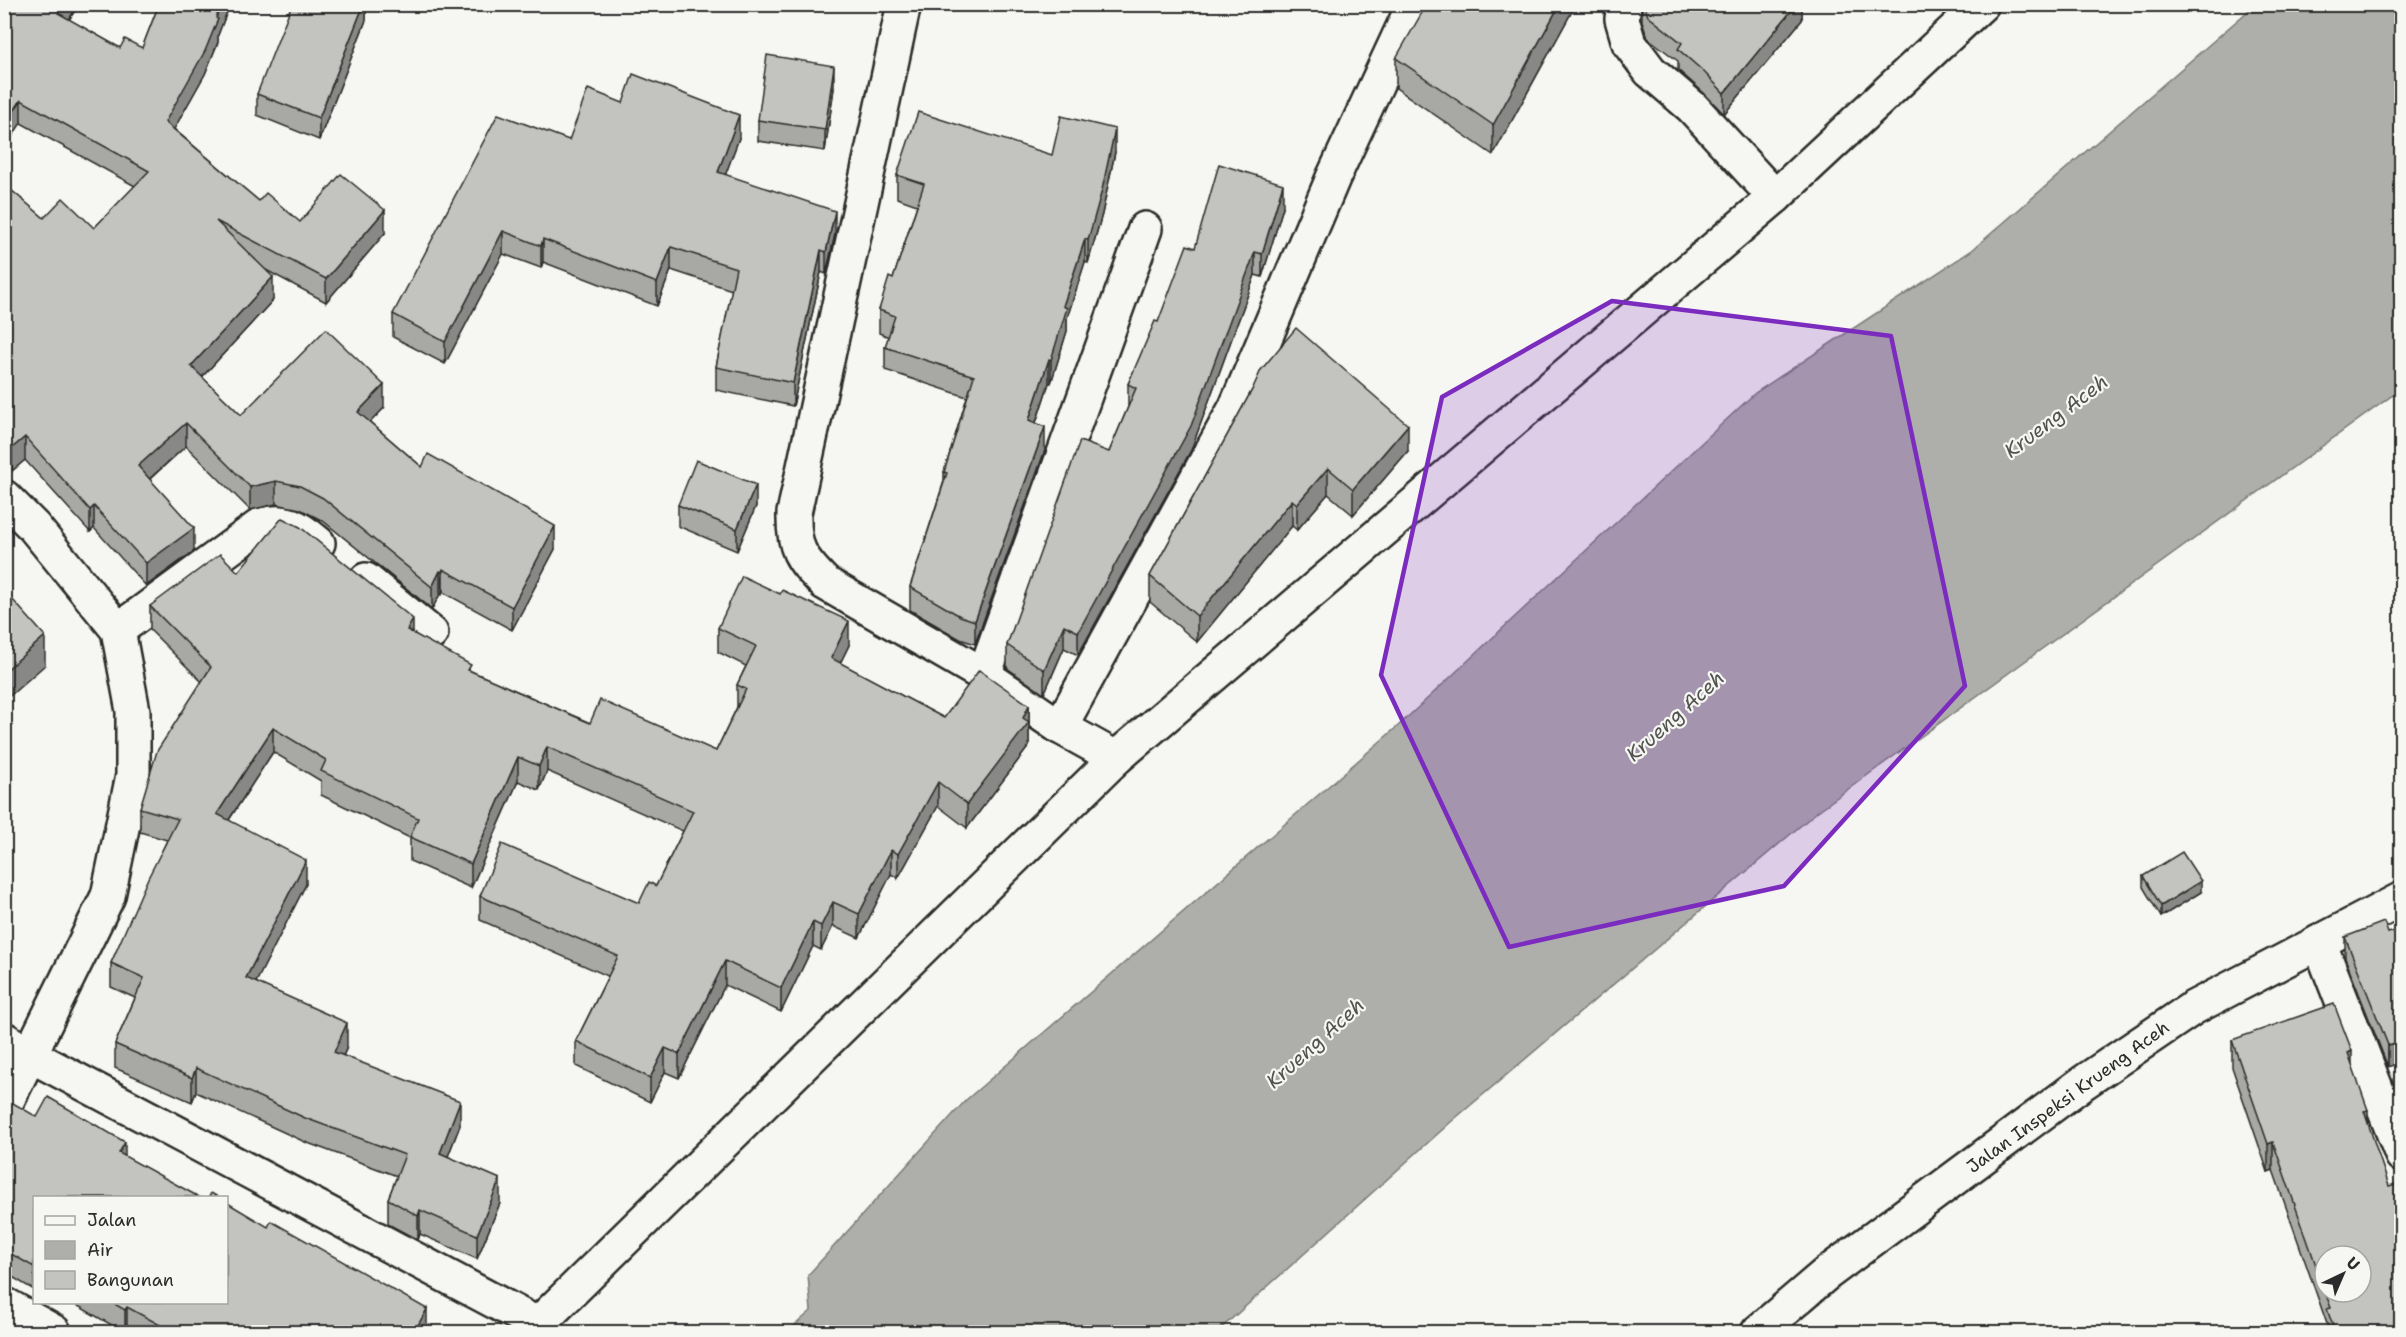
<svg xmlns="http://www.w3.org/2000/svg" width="2406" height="1337" viewBox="0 0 2406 1337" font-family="'Shantell Sans',sans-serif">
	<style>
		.water { fill: #aeaeab; stroke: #7a7a78; stroke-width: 1.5 }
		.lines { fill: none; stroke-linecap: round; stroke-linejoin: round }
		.street-casing { stroke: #2b2b2b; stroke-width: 38 }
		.secondary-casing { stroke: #2b2b2b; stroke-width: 38 }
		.street { stroke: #f6f6f2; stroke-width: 33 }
		.secondary { stroke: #f6f6f2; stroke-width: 33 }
		.wall { fill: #a8a8a5; stroke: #2b2b2b; stroke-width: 1.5 }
		.shaded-wall { fill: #888886; stroke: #2b2b2b; stroke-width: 1.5 }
		.building { fill: #c3c3c0; stroke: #2b2b2b; stroke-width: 1.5 }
		.marked { fill: #7b2cbf; fill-opacity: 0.2; stroke: #7b2cbf; stroke-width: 4.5; stroke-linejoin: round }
		.labels { text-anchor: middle; stroke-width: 4.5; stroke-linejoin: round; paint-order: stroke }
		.street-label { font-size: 18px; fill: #2b2b2b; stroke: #f6f6f2 }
		.water-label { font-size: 20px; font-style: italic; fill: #525251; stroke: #f6f6f2 }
	</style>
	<rect width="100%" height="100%" fill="#f6f6f2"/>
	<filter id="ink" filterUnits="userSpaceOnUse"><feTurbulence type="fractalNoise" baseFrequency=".0167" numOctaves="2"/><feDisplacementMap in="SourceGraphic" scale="12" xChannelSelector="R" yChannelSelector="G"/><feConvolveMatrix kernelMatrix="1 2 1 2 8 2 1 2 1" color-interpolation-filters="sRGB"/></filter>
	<g filter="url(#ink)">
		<!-- water -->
		<polygon class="water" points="2255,5 2401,5 2401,389 1818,811 1452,1121 1217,1332 787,1332 811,1311 808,1275 966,1100 1398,726 1755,393 1971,251"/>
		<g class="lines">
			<defs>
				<g id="street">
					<path d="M904 4 794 513C793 548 800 558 825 583L984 675 1060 727 1116 758"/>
					<polyline points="1624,4 1622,19 1629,43 1650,71 1692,107 1775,197"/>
					<polyline points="4,497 34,527 118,630 133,711 133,775 108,896 4,1107"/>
					<polyline points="366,580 431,633"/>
					<path d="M118 630 261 525C286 518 299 527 318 543"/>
					<polyline points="984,675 1145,229"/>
					<polyline points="1060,727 1236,407 1333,178 1414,4"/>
					<polyline points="2319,942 2402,1155"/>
					<polyline points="4,1039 30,1055 539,1325"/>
					<polyline points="4,1304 54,1332"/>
					<polyline points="530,1332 1116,758 1775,197 1982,4"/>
				</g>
				<polyline id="secondary" points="1758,1332 1826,1274 2084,1082 2193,1008 2402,899"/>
			</defs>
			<!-- street casing -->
			<use href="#street" class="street-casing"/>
			<!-- secondary casing -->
			<use href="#secondary" class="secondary-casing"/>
			<!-- street -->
			<use href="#street" class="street"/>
			<!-- secondary -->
			<use href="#secondary" class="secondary"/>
		</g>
		<!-- wall -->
		<g class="wall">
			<polygon points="4,4 79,4 69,20 120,48 142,48 159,4 230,4 218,35 218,42 205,74 174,129 259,201 300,222 385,233 326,302 266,270 273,300 202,377 241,415 384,408 370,422 422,467 555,549 512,630 443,592 442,595 440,594 432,609 323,521 300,509 276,504 250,510 186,446 150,479 194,551 146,586 94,528 90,532 25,460 12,471 4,463 4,184 44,218 94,228 135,186 21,123"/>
			<polygon points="366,4 366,20 319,140 257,115 257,94"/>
			<polygon points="1576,4 1493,155 1396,88 1396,58"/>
			<polygon points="1642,4 1802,4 1802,20 1724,114 1704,93 1678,70 1678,61 1648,38 1642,21"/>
			<polygon points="834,88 825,151 758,141 758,120"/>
			<polygon points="623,103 739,138 725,175 835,234 826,274 821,272 793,406 716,390 716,367 732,290 671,270 657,306 543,262 541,268 503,254 445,364 393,337 393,314 569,140"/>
			<polygon points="1115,152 1102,214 1088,263 1085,262 1067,318 1067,331 1051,383 1049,383 1036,423 1045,450 975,644 960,639 910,610 910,587 944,481 944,472 967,397 885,370 885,347 889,337 879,333 879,310 893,279 917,205 897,198 897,175 1052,155"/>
			<polygon points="1283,207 1262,277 1255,275 1191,450 1078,655 1064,648 1044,694 1007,668 1007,645 1109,452 1128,407 1128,384 1195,248"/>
			<polygon points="1252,390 1408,451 1353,515 1328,494 1297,530 1292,526 1197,642 1150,602 1150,576"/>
			<polygon points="678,505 756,506 737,551 678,526"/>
			<polygon points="238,572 413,633 471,671 590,723 716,751 737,707 737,685 746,666 718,652 718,628 849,645 840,663 944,718 1029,705 1029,746 967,828 938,806 898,878 891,874 859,938 833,926 821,950 813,946 781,1012 725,985 679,1078 665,1072 650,1102 576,1066 576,1041 608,976 480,920 480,896 639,903 656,886 683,831 547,771 539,790 518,781 471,888 410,861 410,838 321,795 321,781 273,752 229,820 306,884 256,982 347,1047 343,1056 460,1125 448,1156 500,1203 477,1259 420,1234 418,1240 388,1224 388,1199 397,1176 305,1142 196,1092 192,1102 115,1068 115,1044 135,998 111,987 111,963 167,840 140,832 140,808 202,682 150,630 150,606"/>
			<polygon points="2143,876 2201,892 2161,917 2143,887"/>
			<polygon points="2388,933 2388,1067 2345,958 2345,937"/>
			<polygon points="2232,1040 2352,1065 2368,1123 2402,1332 2327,1332 2327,1324 2273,1170 2268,1172 2232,1067"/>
			<polygon points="4,1104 34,1197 34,1290 4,1272"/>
			<polygon points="71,1302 226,1302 427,1332 132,1332 127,1329 125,1332 124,1332"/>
		</g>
		<!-- shaded-wall -->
		<g class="shaded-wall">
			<polygon points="64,4 79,4 58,36 58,13"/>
			<polygon points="221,4 230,4 218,35 218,42 205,74 165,145 165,122 216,18"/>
			<polygon points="364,4 366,4 366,20 319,140 319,118"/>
			<polygon points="1560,4 1576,4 1493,155 1493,125"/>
			<polygon points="1797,4 1802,4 1802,20 1724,114 1724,93"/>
			<polygon points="834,66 834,88 825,151 825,130"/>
			<polygon points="21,100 21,123 4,149 4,126"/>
			<polygon points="739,115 739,138 718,195 718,172"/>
			<polygon points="1115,129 1115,152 1102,214 1088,263 1088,240"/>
			<polygon points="1283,184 1283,207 1262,277 1262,254"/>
			<polygon points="385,210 385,233 326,302 326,279"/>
			<polygon points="835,211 835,234 826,274 826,252"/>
			<polygon points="503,231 503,254 445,364 445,342"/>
			<polygon points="543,239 543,262 541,268 541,246"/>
			<polygon points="1085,239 1085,262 1067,318 1067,331 1051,383 1051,360 1063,306"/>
			<polygon points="671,247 671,270 657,306 657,283"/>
			<polygon points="821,250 821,272 793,406 793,383"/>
			<polygon points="1255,252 1255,275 1191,450 1078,655 1078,632"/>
			<polygon points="273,277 273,300 191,389 191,366"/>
			<polygon points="1049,359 1049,383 1029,443 1029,420"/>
			<polygon points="384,385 384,408 358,435 358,412"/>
			<polygon points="186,423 186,446 138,489 138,466"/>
			<polygon points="1408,425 1408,451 1353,515 1353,489"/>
			<polygon points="1045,427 1045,450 975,644 975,621"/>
			<polygon points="25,437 25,460 12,471 12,448"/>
			<polygon points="1328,468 1328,494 1297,530 1297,504"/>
			<polygon points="276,481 276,504 250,510 250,487"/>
			<polygon points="756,485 756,506 737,551 737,529"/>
			<polygon points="1292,500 1292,526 1197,642 1197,616"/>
			<polygon points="94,506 94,528 90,532 90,510"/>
			<polygon points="555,526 555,549 512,630 512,607"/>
			<polygon points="194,528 194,551 146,586 146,563"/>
			<polygon points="443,569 443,592 442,595 442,572"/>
			<polygon points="440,571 440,594 432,609 432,587"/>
			<polygon points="413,619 413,643 407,630"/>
			<polygon points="849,621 849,645 831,682 831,658"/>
			<polygon points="1064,625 1064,648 1044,694 1044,670"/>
			<polygon points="45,636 45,665 4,701 4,672"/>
			<polygon points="1029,705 1029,746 967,828 967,804 1023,718"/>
			<polygon points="273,728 273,752 217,838 217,814"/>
			<polygon points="547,747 547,771 539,790 539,766"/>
			<polygon points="518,757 518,781 471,888 471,864"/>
			<polygon points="938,782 938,806 898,878 898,854"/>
			<polygon points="891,850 891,874 859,938 859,914"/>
			<polygon points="306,860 306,884 246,1002 246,978"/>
			<polygon points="2201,881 2201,892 2161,917 2161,906"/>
			<polygon points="833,902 833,926 821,950 821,926"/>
			<polygon points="813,922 813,946 781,1012 781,988"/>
			<polygon points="725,961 725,985 679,1078 679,1054"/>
			<polygon points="347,1023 347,1047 334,1076 334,1052"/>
			<polygon points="2402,1041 2402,1062 2388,1067 2388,1045"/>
			<polygon points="665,1048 665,1072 650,1102 650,1078"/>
			<polygon points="2352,1051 2352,1079 2348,1053"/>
			<polygon points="196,1068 196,1092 192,1102 192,1078"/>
			<polygon points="460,1101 460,1125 440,1177 440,1153"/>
			<polygon points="2368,1110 2368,1137 2364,1111"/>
			<polygon points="125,1142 125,1165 119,1153"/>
			<polygon points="2273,1142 2273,1170 2268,1172 2268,1144"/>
			<polygon points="500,1179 500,1203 477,1259 477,1235"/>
			<polygon points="420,1210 420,1234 418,1240 418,1216"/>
			<polygon points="127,1307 127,1329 125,1332 125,1310"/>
			<polygon points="427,1309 427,1332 414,1332"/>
		</g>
		<!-- building -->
		<g class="building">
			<polygon points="4,4 64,4 58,13 120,48 125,39 142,48 159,4 221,4 216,18 218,19 205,51 165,122 259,201 266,193 300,222 341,174 385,210 326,279 216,221 273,277 191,366 241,415 326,329 384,385 358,412 422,467 428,454 555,526 512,607 443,569 442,572 440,571 432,587 323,498 300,486 276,481 250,487 186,423 138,466 194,528 146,563 94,506 90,510 25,437 12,448 4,440 4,184 44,218 63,198 94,228 149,171 21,100 4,126"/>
			<polygon points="292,4 364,4 319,118 257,94"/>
			<polygon points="1427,4 1560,4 1493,125 1396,58"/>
			<polygon points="1644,4 1797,4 1724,93 1704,72 1678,49 1682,43 1648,16"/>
			<polygon points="767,55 834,66 825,130 758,120"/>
			<polygon points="633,74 739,115 718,172 835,211 826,252 821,250 793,383 716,367 736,268 671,247 657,283 543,239 541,246 503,231 445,342 393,314 498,114 569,140 588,89 623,103"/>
			<polygon points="918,112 1052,155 1061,116 1115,129 1102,190 1088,240 1085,239 1063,306 1067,308 1051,360 1049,359 1029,420 1045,427 975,621 960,616 910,587 947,473 944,472 974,376 885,347 895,316 879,310 889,277 893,279 924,184 897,175"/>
			<polygon points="1219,164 1283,184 1262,254 1255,252 1191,426 1078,632 1064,625 1044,670 1007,645 1080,441 1109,452 1136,388 1128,384 1155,321 1158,322 1187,245 1195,248"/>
			<polygon points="1296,328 1408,425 1353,489 1328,468 1297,504 1292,500 1197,616 1150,576 1252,390 1261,370"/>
			<polygon points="696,460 756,485 737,529 678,505"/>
			<polygon points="282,518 300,527 413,619 407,630 471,665 468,670 590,723 600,700 716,751 746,689 737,685 756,646 718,628 742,576 780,594 782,590 849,621 831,658 944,718 979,670 1029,705 1023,718 1029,722 967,804 938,782 898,854 891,850 859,914 833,902 821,926 813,922 781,988 725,961 679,1054 665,1048 650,1078 576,1041 618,956 480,896 502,844 639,903 649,882 656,886 693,811 547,747 539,766 518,757 471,864 410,837 418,818 321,771 326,760 273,728 217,814 306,860 246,978 347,1023 334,1052 460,1101 440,1153 500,1179 477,1235 420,1210 418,1216 388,1199 405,1155 305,1118 196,1068 192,1078 115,1044 144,978 111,963 148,878 178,819 140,808 142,801 157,751 211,667 150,606 220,554 238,572"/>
			<polygon points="4,590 45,636 4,672"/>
			<polygon points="2182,852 2201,881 2161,906 2143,876"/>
			<polygon points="2384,922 2388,933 2402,929 2402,1041 2388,1045 2345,937"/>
			<polygon points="2334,1004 2352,1051 2348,1053 2368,1110 2364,1111 2389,1186 2399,1183 2402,1189 2402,1332 2335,1332 2327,1309 2331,1308 2325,1292 2361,1292 2361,1256 2325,1256 2325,1291 2273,1142 2268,1144 2232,1040"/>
			<polygon points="48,1097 125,1142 119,1153 199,1197 34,1197 34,1267 4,1250 4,1104 11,1106 13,1103 37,1117"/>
			<polygon points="211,1193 218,1197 209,1197"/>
			<polygon points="226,1202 268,1227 271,1221 427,1309 414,1332 173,1332 127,1307 125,1310 111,1302 226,1302"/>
			<polygon points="4,1326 16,1332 4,1332"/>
		</g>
	</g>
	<!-- marked area -->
	<path class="marked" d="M1612 301 1891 336 1965 686 1784 886 1509 947 1381 675 1442 397Z"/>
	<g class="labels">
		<!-- street labels -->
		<g class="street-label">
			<text transform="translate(2068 1097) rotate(-36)" y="6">Jalan Inspeksi Krueng Aceh</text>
		</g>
		<!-- water labels -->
		<g class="water-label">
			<text transform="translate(2056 416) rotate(-37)" y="7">Krueng Aceh</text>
			<text transform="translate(1675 716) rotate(-42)" y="7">Krueng Aceh</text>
			<text transform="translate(1315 1043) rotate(-42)" y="7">Krueng Aceh</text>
		</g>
	</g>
	<!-- margin -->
	<rect width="2406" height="1337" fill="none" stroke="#f6f6f2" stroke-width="24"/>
	<rect x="12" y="12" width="2382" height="1313" fill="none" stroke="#2b2b2b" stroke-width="2" filter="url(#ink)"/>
	<!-- legend -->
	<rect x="33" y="1196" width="195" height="108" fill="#f6f6f2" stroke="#a5a5a2" stroke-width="1.5"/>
	<rect x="45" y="1216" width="30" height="9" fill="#f6f6f2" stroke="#a5a5a2" stroke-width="1.5"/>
	<text x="87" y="1226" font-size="18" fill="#2b2b2b">Jalan</text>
	<rect x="45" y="1241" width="30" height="18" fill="#aeaeab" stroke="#a5a5a2" stroke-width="1.5"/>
	<text x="87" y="1256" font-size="18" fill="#2b2b2b">Air</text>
	<rect x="45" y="1271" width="30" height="18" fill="#c3c3c0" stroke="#a5a5a2" stroke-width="1.5"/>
	<text x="87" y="1286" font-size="18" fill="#2b2b2b">Bangunan</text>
	<!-- north arrow -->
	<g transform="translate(2343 1274) rotate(44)"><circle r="28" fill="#f6f6f2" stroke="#a5a5a2" stroke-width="1.5"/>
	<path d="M0-4.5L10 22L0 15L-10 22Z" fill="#2b2b2b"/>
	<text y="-9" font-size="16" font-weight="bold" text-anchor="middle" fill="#2b2b2b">U</text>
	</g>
</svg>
